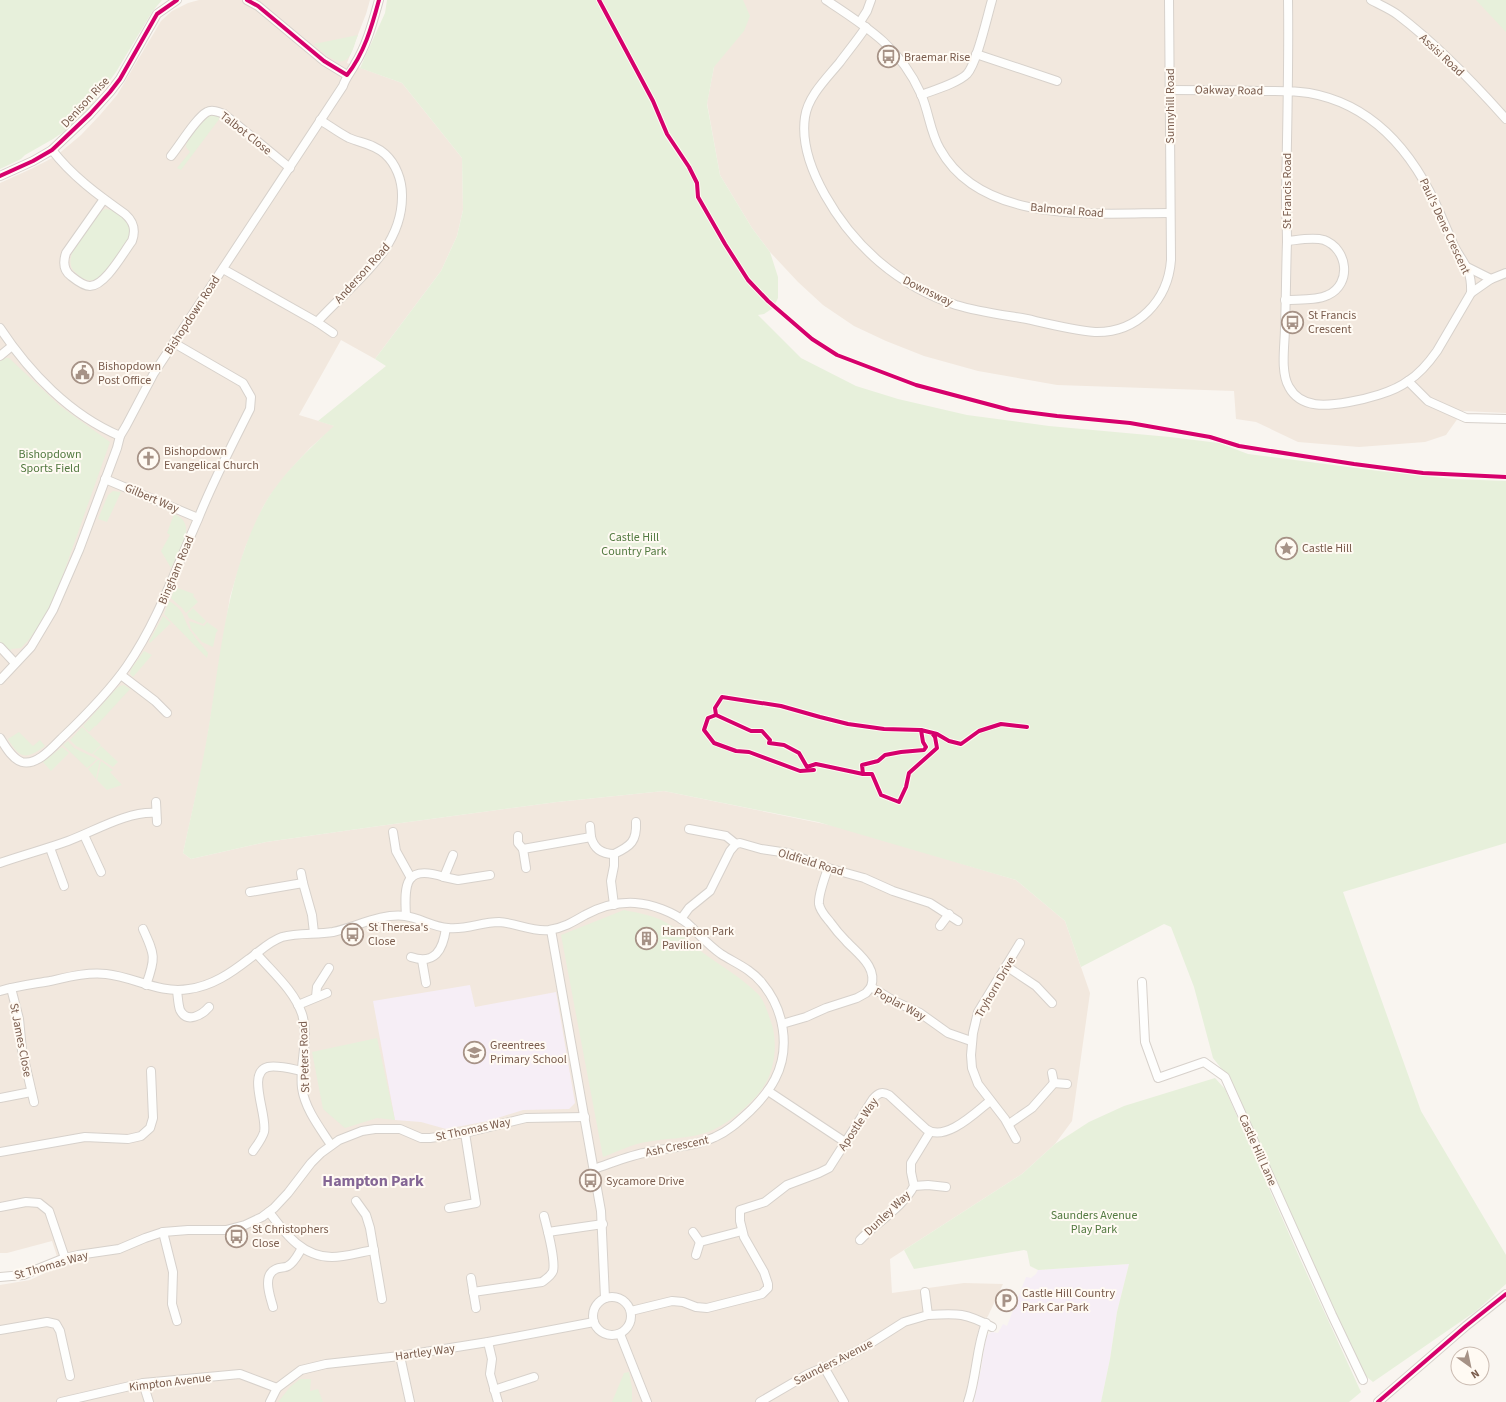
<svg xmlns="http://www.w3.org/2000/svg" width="1506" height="1402" viewBox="0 0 1506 1402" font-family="'Source Sans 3',sans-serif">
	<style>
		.residential { fill: #f2e8de }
		.education { fill: #f6eef6 }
		.green { fill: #e7f0db }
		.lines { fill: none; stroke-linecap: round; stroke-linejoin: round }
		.minor-casing { stroke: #d7d1cb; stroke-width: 10 }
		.minor { stroke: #fefefd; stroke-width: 8 }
		.cycleway-casing { stroke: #fffaf3; stroke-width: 6 }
		.cycleway { stroke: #d6006c; stroke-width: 4 }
		.labels { text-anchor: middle; stroke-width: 4; stroke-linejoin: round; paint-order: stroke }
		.street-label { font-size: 12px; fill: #7a5c4d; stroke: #fffaf3 }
		.poi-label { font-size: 12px; fill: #7a5c4d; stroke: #fffaf3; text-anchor: start }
		.park-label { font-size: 12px; fill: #537a41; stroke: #fffaf3 }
		.district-label { font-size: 16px; font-weight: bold; fill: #846695; stroke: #fffaf3 }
	</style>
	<rect width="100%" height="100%" fill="#f9f5f0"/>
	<!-- residential -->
	<g class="residential">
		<polygon points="199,0 370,0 366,14 347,63 402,83 462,158 463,210 457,236 441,271 375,359 341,340 299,415 335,426 310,448 289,471 271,494 263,507 245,548 230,597 204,759 183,853 191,859 266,842 379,826 557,802 664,791 844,828 1016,880 1065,921 1090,993 1072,1121 1055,1144 1022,1174 890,1259 892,1293 964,1283 1003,1284 988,1316 978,1331 974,1367 964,1402 0,1402 0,1285 30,1280 60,1266 52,1241 7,1253 0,1253 0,183 33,168 56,156 81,135 100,115 117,95 161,21 172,11 188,3"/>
		<polygon points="720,0 1506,0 1506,413 1463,411 1446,435 1425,442 1359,447 1298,442 1256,422 1236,419 1234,391 1057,385 978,371 924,356 886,341 854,326 823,305 798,282 770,252 752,228 720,175 707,103 714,67"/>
	</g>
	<!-- education -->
	<g class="education">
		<polygon points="470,985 475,1007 556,992 574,1097 575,1103 569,1109 523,1110 488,1121 446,1129 421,1122 395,1120 373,1001"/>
		<polygon points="1129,1264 1117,1312 1110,1359 1101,1402 975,1402 974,1395 981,1370 986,1336 992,1332 998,1333 1003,1324 1007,1326 1026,1277 1031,1278 1036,1274 1038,1270"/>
	</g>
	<!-- green -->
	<g class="green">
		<polygon points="0,0 162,0 152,12 116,72 91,106 74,125 53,139 25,155 21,159 0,169"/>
		<path d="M387 0H743L750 16 744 31 714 67 707 104 720 175 752 228 770 252 778 277V298L773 308 764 314 758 315 801 358 856 386 898 399 967 415 1049 426 1170 437 1219 443 1248 454 1379 471 1453 479 1506 481V843L1343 892 1421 1111 1506 1255V1284L1476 1311 1373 1382 1367 1377 1360 1368 1224 1072 1213 1058 1194 987 1171 927 1164 924 1081 967 1065 921 1016 880 818 822 664 791 557 802 379 826 266 842 191 859 183 853C192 811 202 769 209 726 221 652 227 575 263 507 280 476 308 450 334 426L318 421 386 366 375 359 441 271 457 236 463 210 462 158 402 83 360 68 385 13Z"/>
		<polygon points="1476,0 1506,0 1506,32"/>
		<path d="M358 35C355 42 353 53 348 58 338 69 321 50 314 44Z"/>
		<path d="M211 115H216L220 118 181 170 177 168 190 152 186 147C186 139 204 118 211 115Z"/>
		<path d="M105 209C114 209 129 218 131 228 131 231 130 238 129 240 126 248 103 278 95 280 87 282 79 277 74 271 61 258 87 229 95 218L98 214Z"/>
		<path d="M6 358H9L60 406 110 442 59 586C49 608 38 632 21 648L11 649V651L0 642V361Z"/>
		<polygon points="113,491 121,492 107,522 98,519 108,495"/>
		<path d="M174 514C199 524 179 551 171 568L161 551 170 535 167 533Z"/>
		<polygon points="175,587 194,594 193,596 198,602 186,613 182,608 171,598"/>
		<path d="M169 601C187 612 182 619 192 633 197 641 203 646 208 653L207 658 164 614Z"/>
		<polygon points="193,608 206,621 203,624 189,618 187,614"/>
		<polygon points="163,616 171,623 150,643 149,642"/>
		<polygon points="189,621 204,626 207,622 218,630 216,633 213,647 202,642 191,629"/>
		<polygon points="144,651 152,655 133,677 130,674 131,669"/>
		<polygon points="124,685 130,689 96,726 95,726 89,732 83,726 117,688 120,686"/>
		<polygon points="82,727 101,745 92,754 76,746 70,740"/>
		<path d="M19 732 33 746 40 740 45 746C26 760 20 759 8 739Z"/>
		<polygon points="68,741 74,748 97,759 87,768 63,745"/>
		<polygon points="101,746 118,762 113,767 93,754"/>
		<polygon points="62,747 69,753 51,771 43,762"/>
		<polygon points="98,760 100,760 96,779 88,769"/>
		<polygon points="101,761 113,770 110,772 122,785 107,790 97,780"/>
		<path d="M624 910C639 913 657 916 670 925 682 932 691 944 702 952 721 966 742 978 758 994 764 1000 767 1011 770 1019 778 1039 776 1067 764 1086 757 1098 735 1118 722 1125 699 1140 672 1137 646 1142 632 1144 617 1152 603 1157L561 935Z"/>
		<polygon points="377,1038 395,1120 377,1118 345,1128 323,1109 312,1052"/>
		<polygon points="1215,1078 1225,1089 1301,1261 1361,1392 1349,1402 1101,1402 1110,1359 1117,1312 1129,1264 1038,1270 1030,1266 1027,1251 1024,1250 914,1269 904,1250 1022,1174 1055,1144 1089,1122 1124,1106"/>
		<polygon points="629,1372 632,1388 632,1402 612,1402 624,1373"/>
		<polygon points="300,1379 311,1379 310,1391 318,1389 323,1402 278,1402 290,1387"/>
	</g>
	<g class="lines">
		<defs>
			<g id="minor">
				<polyline points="247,0 258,6 324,61 347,75"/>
				<path d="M826 0C867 27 900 47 921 94 929 112 930 132 940 149 982 225 1096 213 1170 213"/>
				<path d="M1371 0C1380 5 1390 9 1398 15 1436 44 1474 83 1506 119"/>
				<polyline points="860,22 867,11 871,0"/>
				<path d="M866 27C858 39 849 50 840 62 827 78 808 96 805 117 801 144 812 172 825 195 854 247 899 286 956 305 979 312 1004 315 1027 319 1049 324 1073 330 1095 332 1138 333 1168 300 1171 260L1169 0"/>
				<polyline points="976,54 1057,81"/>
				<path d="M1170 90C1199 90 1228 90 1258 91 1275 91 1292 90 1309 93 1377 105 1417 158 1442 218 1446 227 1450 237 1454 246 1464 265 1472 269 1471 293L1437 351C1430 361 1419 374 1408 381 1394 392 1366 399 1349 402 1327 406 1301 409 1289 387 1280 372 1285 344 1285 327 1286 299 1286 270 1287 242 1287 227 1286 212 1286 197 1287 131 1289 66 1288 0"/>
				<path d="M921 95C934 90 958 83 967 74 977 63 987 17 992 0"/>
				<path d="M52 150C72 176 98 195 125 214 134 222 136 230 132 241 123 253 105 286 90 286 83 286 76 280 71 276 63 270 63 262 66 253L104 199"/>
				<path d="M171 156C180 145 196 118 207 112 212 109 219 112 224 114L290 168"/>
				<polyline points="0,176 33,161 52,150 90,114 110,92 120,79 157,14 177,0"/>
				<polyline points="1467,267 1491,279"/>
				<polyline points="223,269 317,322 333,333"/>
				<polyline points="1471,293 1491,279 1506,273"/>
				<path d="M1285 300C1299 299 1316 301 1328 295 1352 284 1348 249 1324 240 1313 237 1298 240 1287 241"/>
				<path d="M317 322C351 284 403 251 402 195 402 180 396 164 385 154 374 144 361 143 349 138 339 133 330 126 320 120"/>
				<path d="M0 328C29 372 70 415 120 436"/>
				<polyline points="0,356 12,346"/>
				<polyline points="1408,381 1428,401 1466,418 1506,419"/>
				<polyline points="105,479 198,518"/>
				<polyline points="0,647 15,663"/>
				<polyline points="121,675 155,701 167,713"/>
				<path d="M0 680 31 647 53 610 79 550 117 448 120 436 126 426 154 373 343 86C346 77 351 72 355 64 367 45 373 21 379 0"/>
				<path d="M0 738C5 746 12 759 22 762 37 766 53 747 62 738 85 716 109 692 127 666 158 621 176 568 198 519 213 481 232 445 250 409L251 397 243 383 174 343"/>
				<polyline points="156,802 157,822"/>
				<polyline points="590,826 591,837"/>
				<polyline points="689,829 726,836 736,844"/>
				<polyline points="393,832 396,851 411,878"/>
				<polyline points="84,835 101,872"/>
				<polyline points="518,836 518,843 523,849 526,868"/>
				<polyline points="50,848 64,886"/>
				<path d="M523 849 591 837C594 849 602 854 614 854"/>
				<path d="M0 863C23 855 46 849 68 841 95 831 127 811 156 813"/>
				<path d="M828 868C825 877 818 895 819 904 820 911 826 917 830 922 835 929 840 935 846 941 858 954 878 967 871 987"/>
				<polyline points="301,873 303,883"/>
				<polyline points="444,877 458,880 490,875"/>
				<polyline points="250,892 303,883 312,915 314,933"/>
				<path d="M614 905 611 881 614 866V854C631 846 637 841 636 822"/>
				<path d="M406 916C404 884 405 864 444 877L453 855"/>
				<polyline points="681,919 689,908 710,891 730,851 736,844 740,843 761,849 788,853 828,868 864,878 893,891 930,903 958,921"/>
				<polyline points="940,926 949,914"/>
				<path d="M143 929C155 955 156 958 146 985"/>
				<polyline points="551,930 601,1211 605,1298"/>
				<path d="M256 953C272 972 294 990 302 1014 310 1039 299 1063 302 1088 305 1109 320 1128 331 1145"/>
				<path d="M411 957C435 965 443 950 446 928"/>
				<polyline points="422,960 426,983"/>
				<polyline points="1006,966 1036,986 1052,1003"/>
				<polyline points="1142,982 1145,1042 1158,1078 1204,1062 1225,1077 1332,1315 1363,1380"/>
				<polyline points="11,988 19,1019 22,1050 34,1102"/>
				<path d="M0 991C16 986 33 984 50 981 68 977 87 972 106 974 135 977 159 994 189 989 212 986 231 973 249 959 260 951 270 941 282 937 299 932 316 935 333 932 356 927 381 913 405 916 420 918 433 927 448 928 467 930 481 922 499 922 516 923 532 932 549 930 563 928 573 922 585 915 600 907 618 902 635 903 652 904 673 912 687 923 698 933 708 945 721 954 735 963 751 969 762 983 784 1009 791 1048 775 1079 769 1091 761 1100 751 1110 740 1120 729 1131 715 1137 694 1147 671 1147 649 1152 630 1155 612 1163 594 1169"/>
				<path d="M177 991C178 997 178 1004 180 1010 187 1024 202 1015 209 1007"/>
				<polyline points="316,997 317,987 329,968"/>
				<polyline points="298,1005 327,993"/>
				<polyline points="782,1024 806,1017 826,1008 857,998 866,993 871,987 894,1001 920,1013 948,1033 971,1041"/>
				<polyline points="1052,1073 1054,1083 1067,1084"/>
				<polyline points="768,1091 845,1142"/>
				<polyline points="0,1098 31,1092"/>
				<polyline points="1009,1124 1032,1108 1054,1083"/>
				<polyline points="1016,1139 1005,1119 978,1084 972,1068 971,1055 973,1033 978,1012 1020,943"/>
				<path d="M253 1151C257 1145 262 1139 264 1132 268 1116 246 1072 268 1067 278 1065 292 1069 302 1071"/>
				<polyline points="0,1152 85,1137 128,1139 141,1136 150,1128 153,1118 151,1071"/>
				<polyline points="914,1186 928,1185 946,1187"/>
				<polyline points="356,1201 366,1215 370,1228 382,1299"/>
				<polyline points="0,1207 26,1202 39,1203 49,1211 65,1258"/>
				<polyline points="449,1208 476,1203 465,1133"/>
				<path d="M269 1212C285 1233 302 1257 332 1257 346 1257 360 1252 374 1250"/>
				<polyline points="163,1232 173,1272 172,1304 177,1321"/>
				<polyline points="548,1232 603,1224"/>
				<polyline points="693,1232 700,1242"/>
				<path d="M860 1240C876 1223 903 1207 914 1186L911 1172V1163L930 1132"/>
				<polyline points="696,1255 700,1242 742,1231"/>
				<polyline points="0,1277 23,1275 65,1258 78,1255 119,1249 145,1238 163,1232 188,1230 226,1230 245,1225 262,1217 274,1208 288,1193 311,1163 321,1153 339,1140 362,1131 375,1129 400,1129 421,1138 430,1138 465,1133 526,1118 585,1117"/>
				<polyline points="471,1278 476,1308"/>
				<path d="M473 1292 542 1282C546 1279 551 1276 553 1271 556 1260 547 1228 544 1216"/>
				<circle cx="612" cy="1316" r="19"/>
				<path d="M273 1307C270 1296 262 1275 276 1269 280 1267 285 1268 288 1266 295 1262 298 1254 302 1248"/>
				<path d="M631 1311 672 1301 683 1302 696 1307 707 1308 762 1294 768 1288V1284L764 1272 744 1237 740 1221V1210L765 1202 787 1185 819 1173 829 1168 873 1099C878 1093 882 1091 889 1095L926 1129C945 1143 976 1112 990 1101"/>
				<path d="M928 1315C958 1313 966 1313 992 1327"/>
				<polyline points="0,1330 47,1322 56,1324 60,1331 70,1376"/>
				<polyline points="620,1334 647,1402"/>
				<polyline points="488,1342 492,1359 490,1374 498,1402"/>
				<polyline points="400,1356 410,1402"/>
				<polyline points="824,1367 844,1402"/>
				<polyline points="143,1383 149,1402"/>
				<polyline points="494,1390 534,1377"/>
				<polyline points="61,1402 143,1383 240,1374 277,1388"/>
				<polyline points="270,1402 277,1388 301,1370 326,1364 400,1356 488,1342 594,1322"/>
				<polyline points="760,1402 808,1374 834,1363 863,1348 904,1322 928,1315 925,1292"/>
				<path d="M968 1402C977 1376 976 1348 986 1323"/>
				<polyline points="1378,1402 1466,1326 1506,1294"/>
			</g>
		</defs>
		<!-- minor casing -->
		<use href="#minor" class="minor-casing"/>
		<!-- minor -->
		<use href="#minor" class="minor"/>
		<defs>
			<g id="cycleway">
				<path d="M247 0 258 6 324 61 347 75C364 54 372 26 379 0"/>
				<polyline points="599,0 653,101 667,134 689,167 697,183 698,197 725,244 748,280 768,301 812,339 837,355 916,385 1010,410 1057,416 1130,423 1210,437 1239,446 1354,464 1423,473 1506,477"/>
				<polyline points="0,176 33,161 52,150 90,114 110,92 120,79 157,14 177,0"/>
				<polyline points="716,715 708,718 704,730 714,743 736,751 749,752 800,771 814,770"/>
				<polyline points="932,733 935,737 937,748 909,773 906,787 899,802 881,795 872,774 863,774 862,765 878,761 885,755 901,752 924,750 926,747 923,742 921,730 937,734 949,741 961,744 979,731 1001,724 1027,727"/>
				<polyline points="863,774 816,764 807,767 799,753 784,745 769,743 770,740 762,731 751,731 716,715 715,708 722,697 781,706 820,717 848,724 884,729 921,730"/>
				<polyline points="1378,1402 1466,1326 1506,1294"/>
			</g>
		</defs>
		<!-- cycleway casing -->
		<use href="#cycleway" class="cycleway-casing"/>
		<!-- cycleway -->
		<use href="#cycleway" class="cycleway"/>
	</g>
	<!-- icons -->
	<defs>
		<symbol id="bus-ring" viewBox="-11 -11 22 22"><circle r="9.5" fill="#fffaf3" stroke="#a69286" stroke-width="1.5"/><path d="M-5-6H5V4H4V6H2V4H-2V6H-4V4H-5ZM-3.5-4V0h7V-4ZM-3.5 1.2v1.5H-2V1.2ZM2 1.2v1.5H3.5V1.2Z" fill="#a69286"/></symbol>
		<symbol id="civic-ring" viewBox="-11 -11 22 22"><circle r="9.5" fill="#fffaf3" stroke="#a69286" stroke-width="1.5"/><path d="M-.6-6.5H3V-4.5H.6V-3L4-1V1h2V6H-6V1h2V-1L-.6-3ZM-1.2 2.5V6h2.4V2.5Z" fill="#a69286"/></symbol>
		<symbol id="church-ring" viewBox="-11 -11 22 22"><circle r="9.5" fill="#fffaf3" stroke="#a69286" stroke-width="1.5"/><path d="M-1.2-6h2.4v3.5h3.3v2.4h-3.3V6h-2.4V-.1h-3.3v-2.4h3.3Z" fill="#a69286"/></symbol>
		<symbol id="sight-ring" viewBox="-11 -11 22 22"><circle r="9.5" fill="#fffaf3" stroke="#a69286" stroke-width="1.5"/><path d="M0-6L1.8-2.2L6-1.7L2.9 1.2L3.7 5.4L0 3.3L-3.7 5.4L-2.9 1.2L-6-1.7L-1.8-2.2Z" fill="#a69286"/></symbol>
		<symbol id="building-ring" viewBox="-11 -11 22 22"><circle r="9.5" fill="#fffaf3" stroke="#a69286" stroke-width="1.5"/><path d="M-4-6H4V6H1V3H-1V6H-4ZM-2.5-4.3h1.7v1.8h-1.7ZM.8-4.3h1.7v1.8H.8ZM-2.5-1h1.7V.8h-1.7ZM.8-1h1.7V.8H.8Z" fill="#a69286"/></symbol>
		<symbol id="school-ring" viewBox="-11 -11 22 22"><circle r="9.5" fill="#fffaf3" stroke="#a69286" stroke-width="1.5"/><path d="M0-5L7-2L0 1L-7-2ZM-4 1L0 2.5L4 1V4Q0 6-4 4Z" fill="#a69286"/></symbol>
		<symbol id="parking-ring" viewBox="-11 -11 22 22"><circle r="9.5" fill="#fffaf3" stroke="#a69286" stroke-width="1.5"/><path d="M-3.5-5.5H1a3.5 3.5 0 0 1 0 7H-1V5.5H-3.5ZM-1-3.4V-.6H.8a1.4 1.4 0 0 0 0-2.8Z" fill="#a69286"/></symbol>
	</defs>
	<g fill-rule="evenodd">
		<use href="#bus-ring" x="876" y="44" width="25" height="25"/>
		<use href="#bus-ring" x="1280" y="310" width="25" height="25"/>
		<use href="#civic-ring" x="70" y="360" width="25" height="25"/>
		<use href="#church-ring" x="136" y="446" width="25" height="25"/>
		<use href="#sight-ring" x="1274" y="536" width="25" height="25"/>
		<use href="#bus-ring" x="340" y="922" width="25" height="25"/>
		<use href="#building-ring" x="634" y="926" width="25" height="25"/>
		<use href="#school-ring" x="462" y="1040" width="25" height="25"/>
		<use href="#bus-ring" x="578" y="1168" width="25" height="25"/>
		<use href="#bus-ring" x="224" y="1224" width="25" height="25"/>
		<use href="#parking-ring" x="994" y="1288" width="25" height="25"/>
	</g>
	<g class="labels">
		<!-- street labels -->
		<g class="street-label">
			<text transform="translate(1442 55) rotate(43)" y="4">Assisi Road</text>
			<text transform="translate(1229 90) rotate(1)" y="4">Oakway Road</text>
			<text transform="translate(85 102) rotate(-47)" y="4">Denison Rise</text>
			<text transform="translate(1170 106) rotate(-90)" y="4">Sunnyhill Road</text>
			<text transform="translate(246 133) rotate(38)" y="4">Talbot Close</text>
			<text transform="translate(1287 191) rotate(-90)" y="4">St Francis Road</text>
			<text transform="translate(1067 210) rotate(5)" y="4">Balmoral Road</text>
			<text transform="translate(1445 226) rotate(65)" y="4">Paul's Dene Crescent</text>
			<text transform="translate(362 273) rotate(-48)" y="4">Anderson Road</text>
			<text transform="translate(928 291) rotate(26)" y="4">Downsway</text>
			<text transform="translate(192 315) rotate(-57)" y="4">Bishopdown Road</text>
			<text transform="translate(152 498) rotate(23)" y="4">Gilbert Way</text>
			<text transform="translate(176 570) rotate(-67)" y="4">Bingham Road</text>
			<text transform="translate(811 862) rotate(17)" y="4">Oldfield Road</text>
			<text transform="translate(995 987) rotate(-60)" y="4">Tryhorn Drive</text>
			<text transform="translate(900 1004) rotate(28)" y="4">Poplar Way</text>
			<text transform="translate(21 1040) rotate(79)" y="4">St James Close</text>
			<text transform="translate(304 1057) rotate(-92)" y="4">St Peters Road</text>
			<text transform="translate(858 1124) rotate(-56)" y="4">Apostle Way</text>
			<text transform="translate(473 1129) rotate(-12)" y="4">St Thomas Way</text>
			<text transform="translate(677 1146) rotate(-12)" y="4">Ash Crescent</text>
			<text transform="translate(1258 1150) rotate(66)" y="4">Castle Hill Lane</text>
			<text transform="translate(887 1213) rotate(-44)" y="4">Dunley Way</text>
			<text transform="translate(51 1265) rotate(-16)" y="4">St Thomas Way</text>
			<text transform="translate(425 1352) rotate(-8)" y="4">Hartley Way</text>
			<text transform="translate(833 1362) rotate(-27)" y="4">Saunders Avenue</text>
			<text transform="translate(170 1382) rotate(-7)" y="4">Kimpton Avenue</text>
		</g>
		<!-- poi labels -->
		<g class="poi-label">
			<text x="904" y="61">Braemar Rise</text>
			<text x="1308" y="319">St Francis<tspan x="1308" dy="14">Crescent</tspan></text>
			<text x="98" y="370">Bishopdown<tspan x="98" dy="14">Post Office</tspan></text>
			<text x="164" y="455">Bishopdown<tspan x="164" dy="14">Evangelical Church</tspan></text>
			<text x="1302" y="552">Castle Hill</text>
			<text x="368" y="931">St Theresa's<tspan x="368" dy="14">Close</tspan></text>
			<text x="662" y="935">Hampton Park<tspan x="662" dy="14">Pavilion</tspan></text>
			<text x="490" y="1049">Greentrees<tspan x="490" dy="14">Primary School</tspan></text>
			<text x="606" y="1185">Sycamore Drive</text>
			<text x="252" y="1233">St Christophers<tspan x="252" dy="14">Close</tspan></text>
			<text x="1022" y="1297">Castle Hill Country<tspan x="1022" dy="14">Park Car Park</tspan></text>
		</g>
		<!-- park labels -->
		<g class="park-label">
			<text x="50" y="458">Bishopdown<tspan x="50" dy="14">Sports Field</tspan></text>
			<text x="634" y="541">Castle Hill<tspan x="634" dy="14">Country Park</tspan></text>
			<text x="1094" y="1219">Saunders Avenue<tspan x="1094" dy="14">Play Park</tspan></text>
		</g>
		<!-- district labels -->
		<g class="district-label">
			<text x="373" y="1186">Hampton Park</text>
		</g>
	</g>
	<!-- north arrow -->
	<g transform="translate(1470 1366) rotate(147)"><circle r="19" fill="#fffaf3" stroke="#cabbb1"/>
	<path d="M0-3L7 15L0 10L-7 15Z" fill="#a69286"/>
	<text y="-6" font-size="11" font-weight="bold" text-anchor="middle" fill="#7a5c4d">N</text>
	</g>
</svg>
